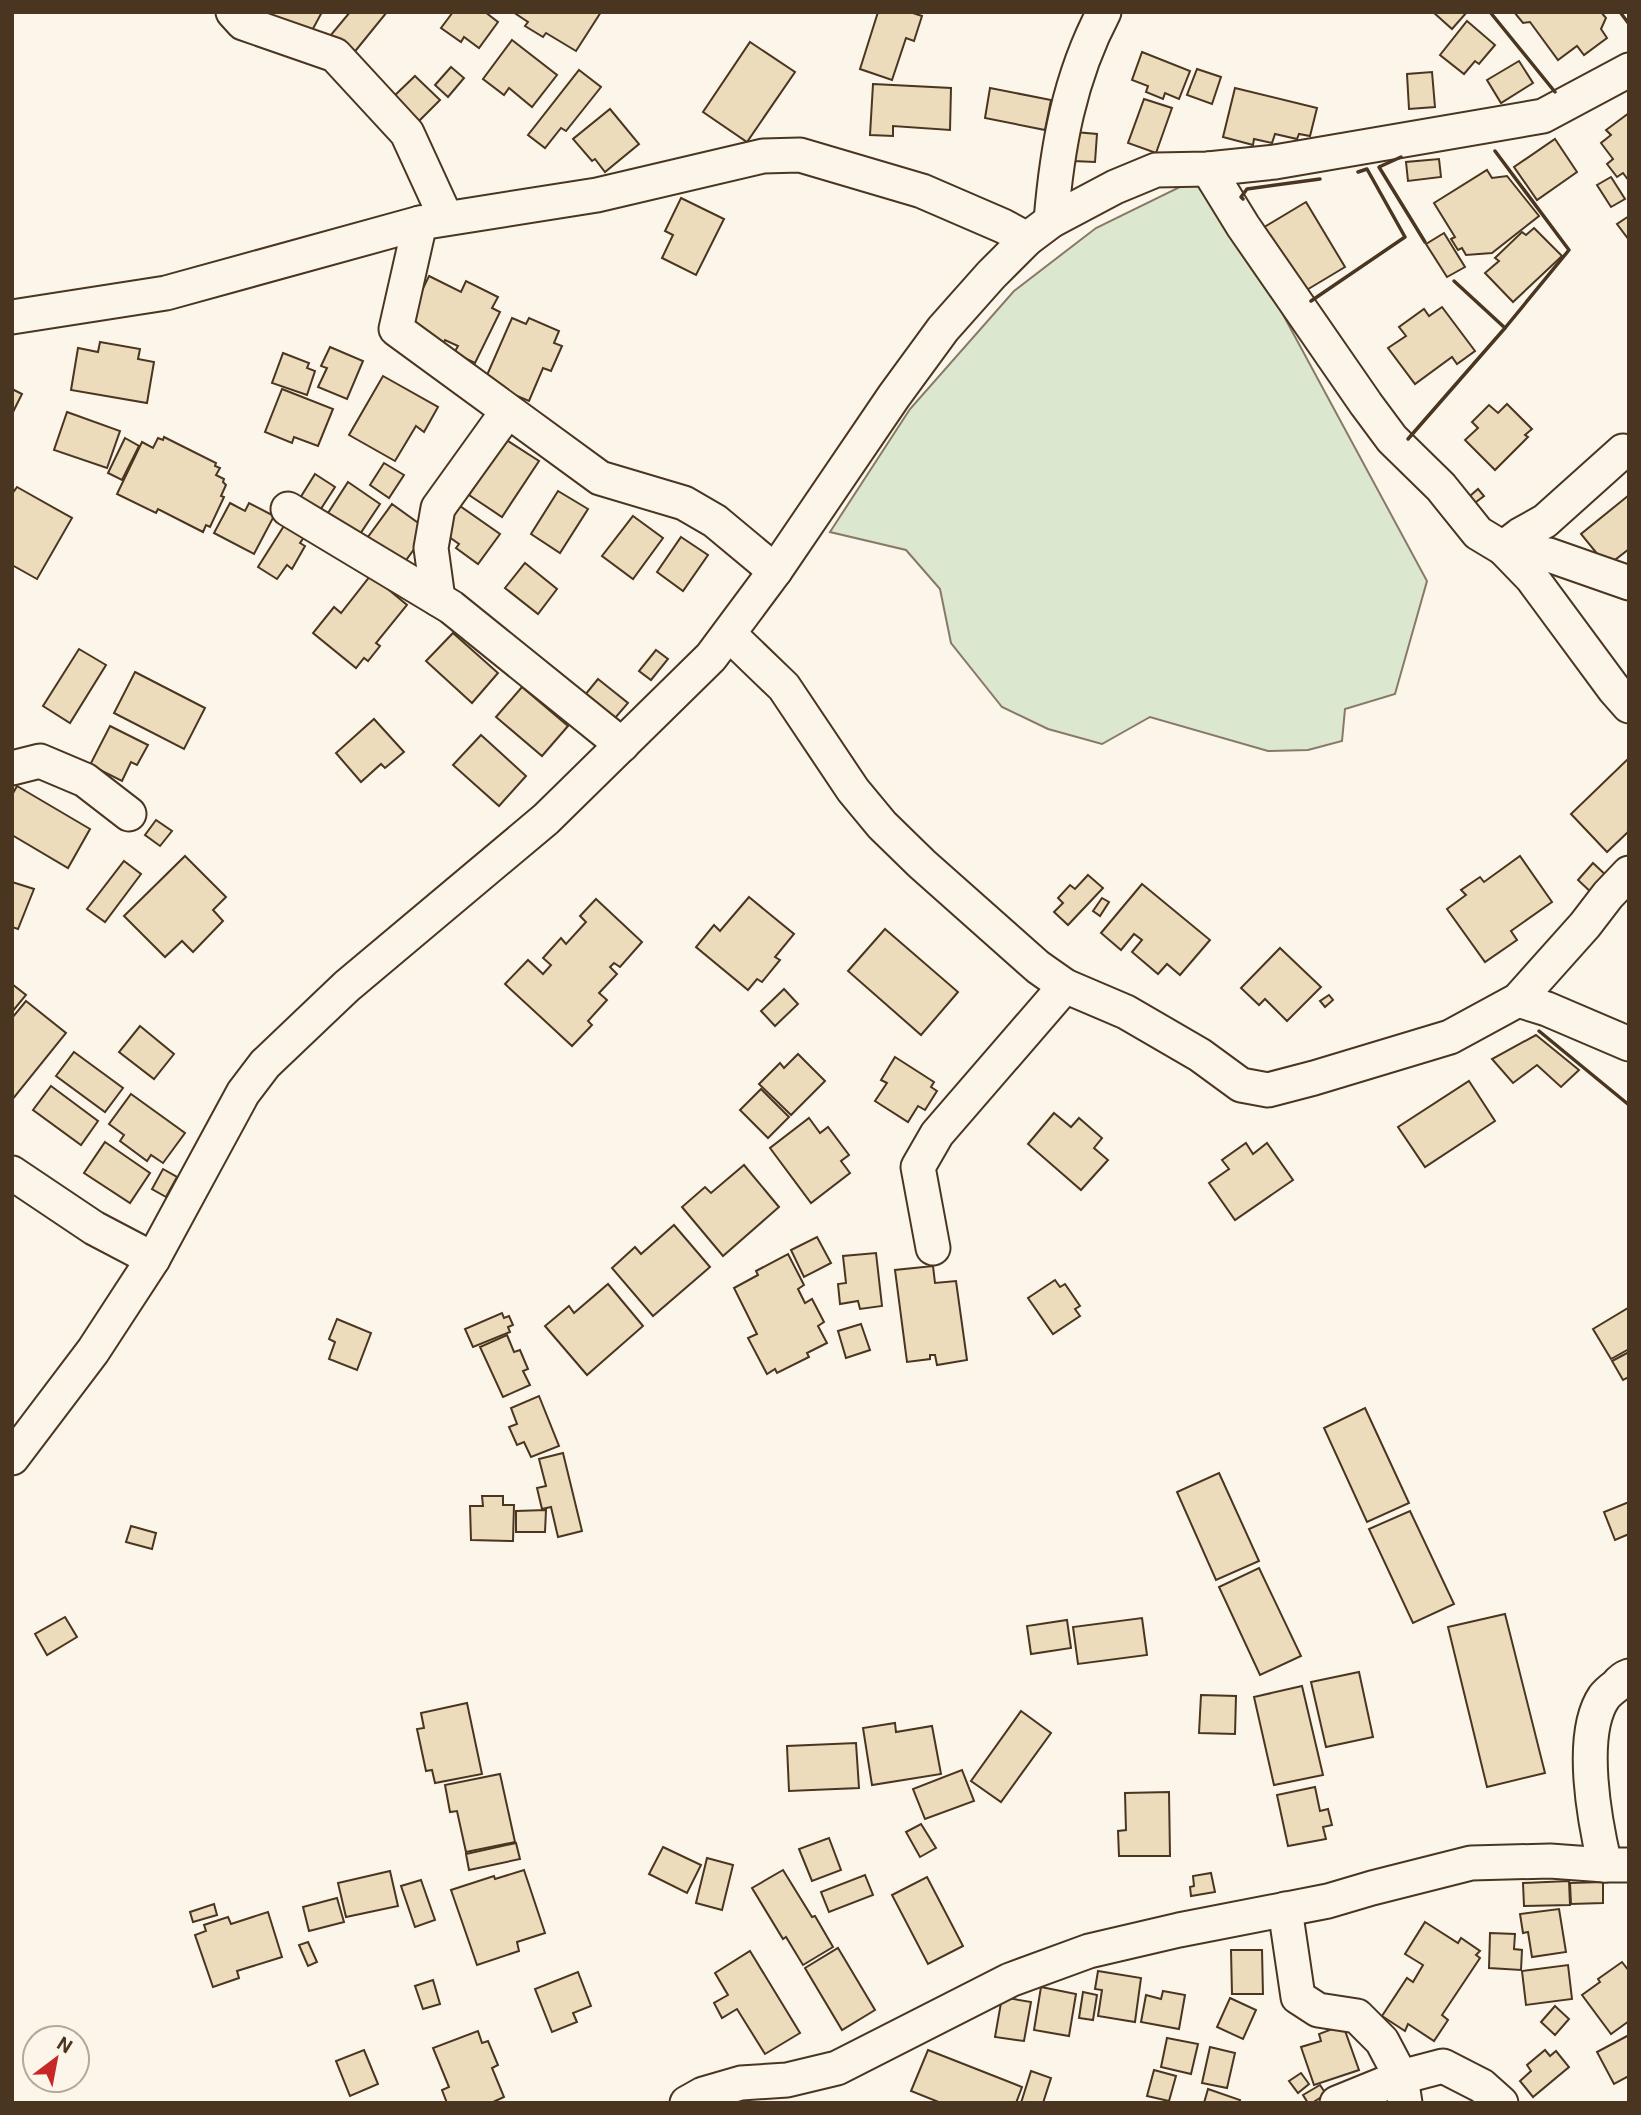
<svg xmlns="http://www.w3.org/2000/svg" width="1641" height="2115" viewBox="0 0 1641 2115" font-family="Roboto,sans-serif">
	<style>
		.green { fill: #dce7d0; stroke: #887966; stroke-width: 2 }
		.building { fill: #ecdcbc; stroke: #4a3520; stroke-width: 2 }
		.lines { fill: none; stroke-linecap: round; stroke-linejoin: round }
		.minor-casing { stroke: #4a3520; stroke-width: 37 }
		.minor { stroke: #fbf6e9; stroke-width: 33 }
		.wall { stroke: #4a3520; stroke-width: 3.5 }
	</style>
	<rect width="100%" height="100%" fill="#fbf6e9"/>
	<!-- green -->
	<polygon class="green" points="1194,180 1273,296 1427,581 1395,694 1345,709 1342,741 1308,750 1268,751 1150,717 1102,744 1048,729 1002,707 951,643 940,589 906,550 830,532 910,409 1014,291 1096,228"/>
	<!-- building -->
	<g class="building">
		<polygon points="257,12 322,12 308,38"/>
		<polygon points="350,12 387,12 348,60 325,42"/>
		<polygon points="453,12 485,12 498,22 479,48 464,37 461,42 441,28"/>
		<polygon points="513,12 601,12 576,51 546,33 543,37 525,26 528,22"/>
		<polygon points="878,12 910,12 922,16 914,41 906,38 892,80 860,69"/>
		<polygon points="1433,12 1467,12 1452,29"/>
		<polygon points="1514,12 1601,12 1606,18 1601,29 1607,38 1584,55 1577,46 1558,60 1530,22 1523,23"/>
		<polygon points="1467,21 1495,45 1479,64 1475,61 1464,74 1440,55"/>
		<polygon points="512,40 557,75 532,107 509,88 504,95 483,79"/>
		<polygon points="750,42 795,72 747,142 703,112"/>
		<polygon points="1142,52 1190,71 1179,99 1165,93 1163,99 1146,92 1148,86 1132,80"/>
		<polygon points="1519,61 1533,83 1501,103 1487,80"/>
		<polygon points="451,67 464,78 448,97 435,85"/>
		<polygon points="1197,69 1221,77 1212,104 1187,95"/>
		<polygon points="579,70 601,87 566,131 561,128 545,148 528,135"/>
		<polygon points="1432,72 1435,107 1409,109 1407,74"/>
		<polygon points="415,76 440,100 416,124 391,99"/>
		<polygon points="873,84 951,88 950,130 893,126 893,136 870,135"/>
		<polygon points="990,88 1051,100 1045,130 985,118"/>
		<polygon points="1235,88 1317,108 1310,136 1299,134 1297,139 1275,134 1272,143 1254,139 1253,145 1223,137"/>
		<polygon points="1144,99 1172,108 1156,153 1128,143"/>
		<polygon points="610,109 639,144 605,172 595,159 592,161 573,139"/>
		<polygon points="1629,113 1629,181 1623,173 1617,177 1607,164 1613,159 1601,143 1611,135 1606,130"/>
		<polygon points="1075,132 1097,134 1095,162 1073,161"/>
		<polygon points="1555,139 1577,172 1537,200 1514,167"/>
		<polygon points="1439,159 1441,177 1408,181 1406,162"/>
		<polygon points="1487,170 1492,178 1507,176 1539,216 1492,253 1466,255 1462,248 1458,250 1451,239 1455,237 1434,203"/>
		<polygon points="1611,177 1625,199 1611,207 1597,185"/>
		<polygon points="681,198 724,219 696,275 662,258 673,235 665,231"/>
		<polygon points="1306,202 1345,267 1300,294 1261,229"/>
		<polygon points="1629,216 1629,240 1617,224"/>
		<polygon points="1534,228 1562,256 1513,302 1485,273 1499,261 1495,258 1522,232 1526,235"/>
		<polygon points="1444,233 1465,267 1447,277 1426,244"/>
		<polygon points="429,276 461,292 466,281 498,297 492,308 500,312 475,363 454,353 458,346 445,340 442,346 407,321"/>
		<polygon points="1442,307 1475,351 1457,364 1452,357 1415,384 1388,348 1406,336 1399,327 1424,309 1429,316"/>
		<polygon points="512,318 526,324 529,318 559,331 554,343 562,346 551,371 543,368 529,401 484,382"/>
		<polygon points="100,342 140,349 138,359 154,362 147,403 71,390 78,348 98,352"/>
		<polygon points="330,347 363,361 347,399 318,387 327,368 321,366"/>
		<polygon points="283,353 309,363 307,368 315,371 307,395 272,383"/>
		<polygon points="383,376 438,407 424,432 416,426 395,461 349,435"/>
		<polygon points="12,389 22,394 12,414"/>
		<polygon points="282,389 333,409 318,446 294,437 292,443 265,432"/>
		<polygon points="1507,404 1532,429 1525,435 1528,437 1495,470 1465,440 1478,428 1472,422 1489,405 1498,413"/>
		<polygon points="67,412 120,431 107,468 54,450"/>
		<polygon points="164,437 216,463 215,466 220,468 216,475 224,479 223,482 226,485 221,496 224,497 210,527 206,525 203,532 158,509 156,513 117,494 142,442 153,448 158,438 163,440"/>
		<polygon points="125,438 139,446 122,480 108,473"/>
		<polygon points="505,439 539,461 502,517 469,495"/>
		<polygon points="384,463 404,475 389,498 370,485"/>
		<polygon points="315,474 335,487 317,515 297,503"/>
		<polygon points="348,482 380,504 360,534 328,513"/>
		<polygon points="17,487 72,518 37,579 12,565 12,494"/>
		<polygon points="1478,489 1484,496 1468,508 1463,502"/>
		<polygon points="558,491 588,509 560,553 531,534"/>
		<polygon points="1629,495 1629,549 1607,566 1581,534"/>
		<polygon points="230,503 245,511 249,503 274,516 254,554 214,533"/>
		<polygon points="392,504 428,530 401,567 365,541"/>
		<polygon points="460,506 500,534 478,564 456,548 459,544 442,532"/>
		<polygon points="633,516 663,538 633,579 602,556"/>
		<polygon points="287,521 307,533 300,543 305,546 292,569 287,565 277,579 258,567"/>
		<polygon points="681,537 708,555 683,591 657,572"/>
		<polygon points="525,563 557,589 538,614 505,588"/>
		<polygon points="371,575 407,605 376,643 380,646 368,661 364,658 356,668 313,633 334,607 341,613"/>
		<polygon points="453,633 498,673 472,703 426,661"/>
		<polygon points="79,649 106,665 70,723 43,706"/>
		<polygon points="656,650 668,659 651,680 639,671"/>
		<polygon points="135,672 205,708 184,749 114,713"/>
		<polygon points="598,679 628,703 610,724 580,701"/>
		<polygon points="522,687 568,726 542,756 496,717"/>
		<polygon points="374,719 404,752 385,768 381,764 361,782 336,753"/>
		<polygon points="110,726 148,745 137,765 131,762 122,781 90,765"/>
		<polygon points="481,735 526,776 499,806 453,765"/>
		<polygon points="1629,758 1629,831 1607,852 1571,814"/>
		<polygon points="17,786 90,829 68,868 12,835 12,795"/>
		<polygon points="156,820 172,831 160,846 145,835"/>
		<polygon points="185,856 226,897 213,910 223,921 193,952 182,941 165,957 124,916"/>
		<polygon points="1520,856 1552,902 1511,931 1517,940 1485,962 1447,909 1466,895 1461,890 1480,877 1484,882"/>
		<polygon points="124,861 141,874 105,922 87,909"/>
		<polygon points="1593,863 1609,878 1594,895 1578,880"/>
		<polygon points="1088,875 1103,888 1068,925 1054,912 1063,903 1058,898 1070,885 1075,889"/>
		<polygon points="12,882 34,889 18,929 12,927"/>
		<polygon points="1142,884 1210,940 1180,975 1167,964 1158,974 1132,952 1142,940 1134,934 1121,950 1101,933"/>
		<polygon points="749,897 794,934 775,957 780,960 762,982 757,979 748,990 696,947 714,925 720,931"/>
		<polygon points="1102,898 1109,902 1100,916 1093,911"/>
		<polygon points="596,899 642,942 620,967 614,963 610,967 617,974 599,993 607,1000 588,1021 592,1025 572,1046 505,984 528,960 543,974 551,965 543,958 561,938 566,944 586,922 580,916"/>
		<polygon points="885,929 958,992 921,1035 848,971"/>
		<polygon points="1280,948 1321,987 1287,1021 1265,999 1259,1005 1241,988"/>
		<polygon points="12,984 26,995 12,1012"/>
		<polygon points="784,989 798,1004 775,1026 761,1011"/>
		<polygon points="1329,995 1333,1000 1325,1007 1320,1001"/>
		<polygon points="26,1001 66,1033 12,1100 12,1018"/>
		<polygon points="140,1026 174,1054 154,1079 119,1052"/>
		<polygon points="1536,1035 1579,1070 1561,1087 1537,1065 1513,1083 1492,1059"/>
		<polygon points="74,1052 123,1088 105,1112 56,1076"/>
		<polygon points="798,1054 825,1081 791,1115 759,1084 780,1063 784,1068"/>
		<polygon points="895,1057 934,1082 931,1087 937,1091 925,1110 918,1106 908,1122 875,1101 887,1083 881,1080"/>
		<polygon points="1469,1081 1495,1121 1425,1167 1398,1127"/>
		<polygon points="51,1086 98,1121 81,1145 33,1110"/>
		<polygon points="761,1089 789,1117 768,1138 740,1110"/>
		<polygon points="131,1094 185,1133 163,1163 151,1155 147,1161 120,1141 124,1135 109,1124"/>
		<polygon points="1054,1113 1071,1127 1079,1118 1102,1138 1094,1148 1108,1160 1081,1190 1028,1144"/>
		<polygon points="809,1118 820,1133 828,1127 849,1155 841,1161 850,1173 811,1203 770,1148"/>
		<polygon points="105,1142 150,1173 130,1203 84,1173"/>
		<polygon points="1246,1143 1253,1154 1267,1143 1293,1180 1235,1220 1209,1183 1229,1169 1222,1160"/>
		<polygon points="744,1165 779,1207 723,1256 682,1207 705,1187 711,1193"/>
		<polygon points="163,1169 177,1177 166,1197 152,1189"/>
		<polygon points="674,1225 710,1267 653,1316 612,1268 635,1247 641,1254"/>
		<polygon points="817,1237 831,1263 804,1277 791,1250"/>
		<polygon points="876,1253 882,1306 860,1309 858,1301 840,1304 838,1284 846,1283 843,1256"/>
		<polygon points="788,1254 804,1285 798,1289 805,1303 812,1299 824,1322 818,1326 827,1343 807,1353 809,1357 777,1373 775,1369 767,1374 748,1338 757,1334 734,1288 758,1275 756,1271"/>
		<polygon points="933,1266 935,1283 956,1281 967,1360 937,1365 935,1355 930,1355 930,1359 907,1362 895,1270"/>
		<polygon points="1055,1280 1060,1287 1065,1284 1080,1306 1075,1309 1080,1316 1053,1334 1028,1298"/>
		<polygon points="608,1284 643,1326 587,1375 545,1326 569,1306 574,1313"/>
		<polygon points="1628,1308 1629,1349 1611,1359 1593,1329"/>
		<polygon points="502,1313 504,1318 509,1316 513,1325 508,1327 510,1332 473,1347 465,1329"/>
		<polygon points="337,1319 371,1333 357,1370 329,1359 335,1342 329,1339"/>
		<polygon points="861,1324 870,1350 846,1358 838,1331"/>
		<polygon points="507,1335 514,1352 520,1350 528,1369 523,1371 530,1385 503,1397 480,1347"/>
		<polygon points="1629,1352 1629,1377 1623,1380 1612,1361"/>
		<polygon points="539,1396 559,1446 531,1457 524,1442 517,1445 509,1427 517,1424 511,1408"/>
		<polygon points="1365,1408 1409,1503 1367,1522 1324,1428"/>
		<polygon points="563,1453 582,1531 558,1537 551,1507 542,1509 537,1488 546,1486 539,1459"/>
		<polygon points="1219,1473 1259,1561 1216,1580 1177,1492"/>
		<polygon points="482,1496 503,1496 503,1505 514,1505 513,1541 471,1540 470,1506 483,1506"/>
		<polygon points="1629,1502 1629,1534 1615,1540 1604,1512"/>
		<polygon points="546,1510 545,1532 516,1532 516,1511"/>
		<polygon points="1410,1511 1454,1604 1413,1623 1369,1529"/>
		<polygon points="131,1526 156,1533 152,1549 126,1542"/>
		<polygon points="1259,1568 1301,1656 1260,1675 1219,1587"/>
		<polygon points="1505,1614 1545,1773 1487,1787 1448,1627"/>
		<polygon points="65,1617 77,1637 47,1655 35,1634"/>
		<polygon points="1142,1618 1147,1655 1078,1664 1073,1627"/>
		<polygon points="1067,1620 1071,1648 1031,1654 1027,1626"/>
		<polygon points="1359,1672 1373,1737 1326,1747 1311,1682"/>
		<polygon points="1302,1686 1323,1775 1274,1785 1254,1697"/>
		<polygon points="1201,1695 1236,1696 1235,1734 1199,1733"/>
		<polygon points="467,1703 482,1774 435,1783 432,1770 426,1771 417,1729 424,1728 421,1713"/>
		<polygon points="1021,1711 1051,1733 1001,1802 971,1781"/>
		<polygon points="895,1723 896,1732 932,1726 941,1774 872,1785 863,1728"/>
		<polygon points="856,1743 859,1788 789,1791 787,1746"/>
		<polygon points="962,1770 974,1801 925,1819 913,1789"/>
		<polygon points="500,1774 515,1842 466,1852 457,1811 450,1812 445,1785"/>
		<polygon points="1315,1787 1320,1811 1328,1809 1332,1825 1323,1827 1326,1839 1288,1846 1277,1795"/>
		<polygon points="1169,1792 1170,1856 1119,1856 1118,1831 1126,1830 1125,1793"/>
		<polygon points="921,1824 936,1848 920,1857 906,1832"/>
		<polygon points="829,1838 841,1870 812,1881 799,1849"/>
		<polygon points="516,1843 520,1859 469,1870 466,1854"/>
		<polygon points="663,1847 701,1865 687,1893 649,1874"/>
		<polygon points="707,1858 733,1865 722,1910 696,1903"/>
		<polygon points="524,1870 545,1933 517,1942 519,1951 477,1965 451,1890 494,1876 495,1879"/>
		<polygon points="783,1870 812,1917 815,1916 833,1947 803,1965 786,1937 783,1939 752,1888"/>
		<polygon points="390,1871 398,1906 346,1917 338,1883"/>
		<polygon points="1211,1873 1215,1892 1191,1896 1190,1887 1194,1886 1193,1876"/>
		<polygon points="865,1875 873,1895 829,1912 821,1892"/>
		<polygon points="927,1877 963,1946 928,1964 892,1895"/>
		<polygon points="421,1880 435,1920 415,1927 401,1886"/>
		<polygon points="1569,1881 1570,1905 1524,1906 1523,1883"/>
		<polygon points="1603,1882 1603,1903 1571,1904 1570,1883"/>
		<polygon points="337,1898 344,1922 309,1931 303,1907"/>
		<polygon points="214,1904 217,1915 193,1922 190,1912"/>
		<polygon points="1559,1909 1566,1952 1532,1957 1528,1932 1523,1933 1520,1914"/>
		<polygon points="268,1912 282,1957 237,1971 239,1978 213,1987 195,1935 206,1931 204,1925 228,1917 231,1924"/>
		<polygon points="1425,1922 1458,1943 1461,1938 1480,1951 1476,1955 1480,1958 1442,2015 1448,2020 1434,2041 1408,2024 1405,2031 1382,2016 1407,1978 1413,1982 1423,1965 1405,1954"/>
		<polygon points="1490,1933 1515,1934 1514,1949 1522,1950 1521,1970 1489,1968"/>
		<polygon points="308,1942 317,1962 308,1966 299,1945"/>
		<polygon points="838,1948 875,2010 842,2030 805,1968"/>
		<polygon points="1231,1950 1262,1950 1263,1994 1232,1994"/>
		<polygon points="750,1951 800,2033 765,2054 737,2009 722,2018 714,2003 728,1995 715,1973"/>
		<polygon points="1622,1962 1629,1971 1629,2021 1611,2034 1582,1995 1600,1982 1598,1979"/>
		<polygon points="1568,1965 1572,1999 1526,2005 1522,1971"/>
		<polygon points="1098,1971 1141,1978 1135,2022 1098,2016 1102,1990 1095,1989"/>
		<polygon points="578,1972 591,2006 573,2013 577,2022 552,2032 535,1989"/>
		<polygon points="433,1980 440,2004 423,2009 415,1986"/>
		<polygon points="1041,1987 1076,1994 1069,2036 1034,2030"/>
		<polygon points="1163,1991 1185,1995 1179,2029 1141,2022 1146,1995 1161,1999"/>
		<polygon points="1083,1992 1097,1995 1093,2020 1079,2018"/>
		<polygon points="1002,1997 1031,2002 1024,2041 995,2037"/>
		<polygon points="1230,1998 1256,2010 1243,2039 1217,2027"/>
		<polygon points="1555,2006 1569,2019 1555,2035 1541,2022"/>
		<polygon points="1343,2025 1359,2070 1314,2085 1301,2047 1321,2041 1319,2034"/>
		<polygon points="478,2031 482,2043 488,2041 498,2065 492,2068 504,2097 491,2103 447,2103 442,2090 449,2087 433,2048"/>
		<polygon points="1629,2035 1629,2076 1614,2084 1597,2052"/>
		<polygon points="1167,2038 1198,2044 1191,2074 1161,2067"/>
		<polygon points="1210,2047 1235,2053 1227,2088 1202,2083"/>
		<polygon points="364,2050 378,2084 350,2096 336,2061"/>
		<polygon points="928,2050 1022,2087 1016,2103 941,2103 911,2091"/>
		<polygon points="1545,2050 1550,2056 1556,2051 1569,2067 1533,2097 1520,2081 1531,2071 1527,2065"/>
		<polygon points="1154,2070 1176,2076 1169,2101 1147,2096"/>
		<polygon points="1031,2071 1051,2078 1043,2103 1021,2103"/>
		<polygon points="1301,2073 1309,2084 1298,2093 1289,2081"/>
		<polygon points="1320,2085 1326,2094 1312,2103 1308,2103 1303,2095"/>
		<polygon points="1208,2089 1240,2100 1239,2103 1204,2103"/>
	</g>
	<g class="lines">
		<defs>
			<g id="minor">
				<polyline points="233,12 243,23 335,55 407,133 446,218"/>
				<polyline points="1208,169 1243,226 1366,404 1392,439 1441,487 1478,533 1503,548 1532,578 1614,689 1629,706"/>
				<path d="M1051 221C1057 148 1069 78 1104 12"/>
				<polyline points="420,223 396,329 600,478 684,503 715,521 775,571"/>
				<polyline points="12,317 166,293 420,223 597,195 763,156 800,155 922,191 1003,226 1027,239"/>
				<polyline points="288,509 451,607 622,745"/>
				<polyline points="1503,548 1520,535 1545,521 1623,451"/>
				<polyline points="1503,548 1549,555 1629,583"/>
				<polyline points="438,599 431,548 438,508 507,412"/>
				<polyline points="729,634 784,687 853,790 882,825 922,864 1038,967 1065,986 1126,1012 1200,1055 1241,1085 1268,1090 1314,1078 1450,1037 1518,1000 1585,925 1608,895 1629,873"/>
				<polyline points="12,768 40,761 85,780 129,814"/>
				<polyline points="1518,1000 1547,1009 1629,1044"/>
				<polyline points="12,1173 94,1228 153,1259"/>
				<polyline points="933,1248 918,1167 937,1134 1065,986"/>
				<polyline points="12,1458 93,1351 153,1259 243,1093 265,1064 347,986 546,819 711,657 775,571 894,396 943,329 991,275 1027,239 1051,221 1115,187 1156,170 1208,169 1275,162 1543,116 1629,70"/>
				<path d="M1605 1865C1595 1823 1578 1735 1604 1697 1607 1693 1612 1689 1616 1686 1620 1681 1623 1678 1629 1676"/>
				<polyline points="1285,1909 1298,1997 1318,2010 1357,2016 1382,2041 1401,2077 1405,2103"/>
				<polyline points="687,2103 703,2094 741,2083 787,2080 837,2068 1010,1980 1089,1951 1179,1930 1328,1901 1372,1888 1471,1863 1550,1861 1605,1865 1629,1865"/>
				<polyline points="1337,2103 1401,2077 1443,2066 1482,2086 1501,2103"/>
			</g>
		</defs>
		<!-- minor casing -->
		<use href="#minor" class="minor-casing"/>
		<!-- minor -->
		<use href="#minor" class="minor"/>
		<!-- wall -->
		<g class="wall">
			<polyline points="1490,12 1555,92"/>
			<polyline points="1620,12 1629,24"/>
			<polyline points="1495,151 1569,250 1505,328"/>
			<polyline points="1401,157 1379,167 1425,242"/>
			<polyline points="1243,199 1241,197 1247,189 1320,179"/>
			<polyline points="1311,301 1405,237 1367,169 1358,172"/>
			<polyline points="1408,439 1505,328 1454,281"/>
			<polyline points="1539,1031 1629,1105"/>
		</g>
	</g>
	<!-- border -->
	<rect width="1641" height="2115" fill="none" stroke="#4a3520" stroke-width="28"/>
	<!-- north arrow -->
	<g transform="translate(56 2059) rotate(32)"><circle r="33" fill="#fbf6e9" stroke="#b4a999" stroke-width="2"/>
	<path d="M0-5L12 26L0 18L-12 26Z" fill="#c62828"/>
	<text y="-10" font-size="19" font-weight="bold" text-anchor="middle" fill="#4a3520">N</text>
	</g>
</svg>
